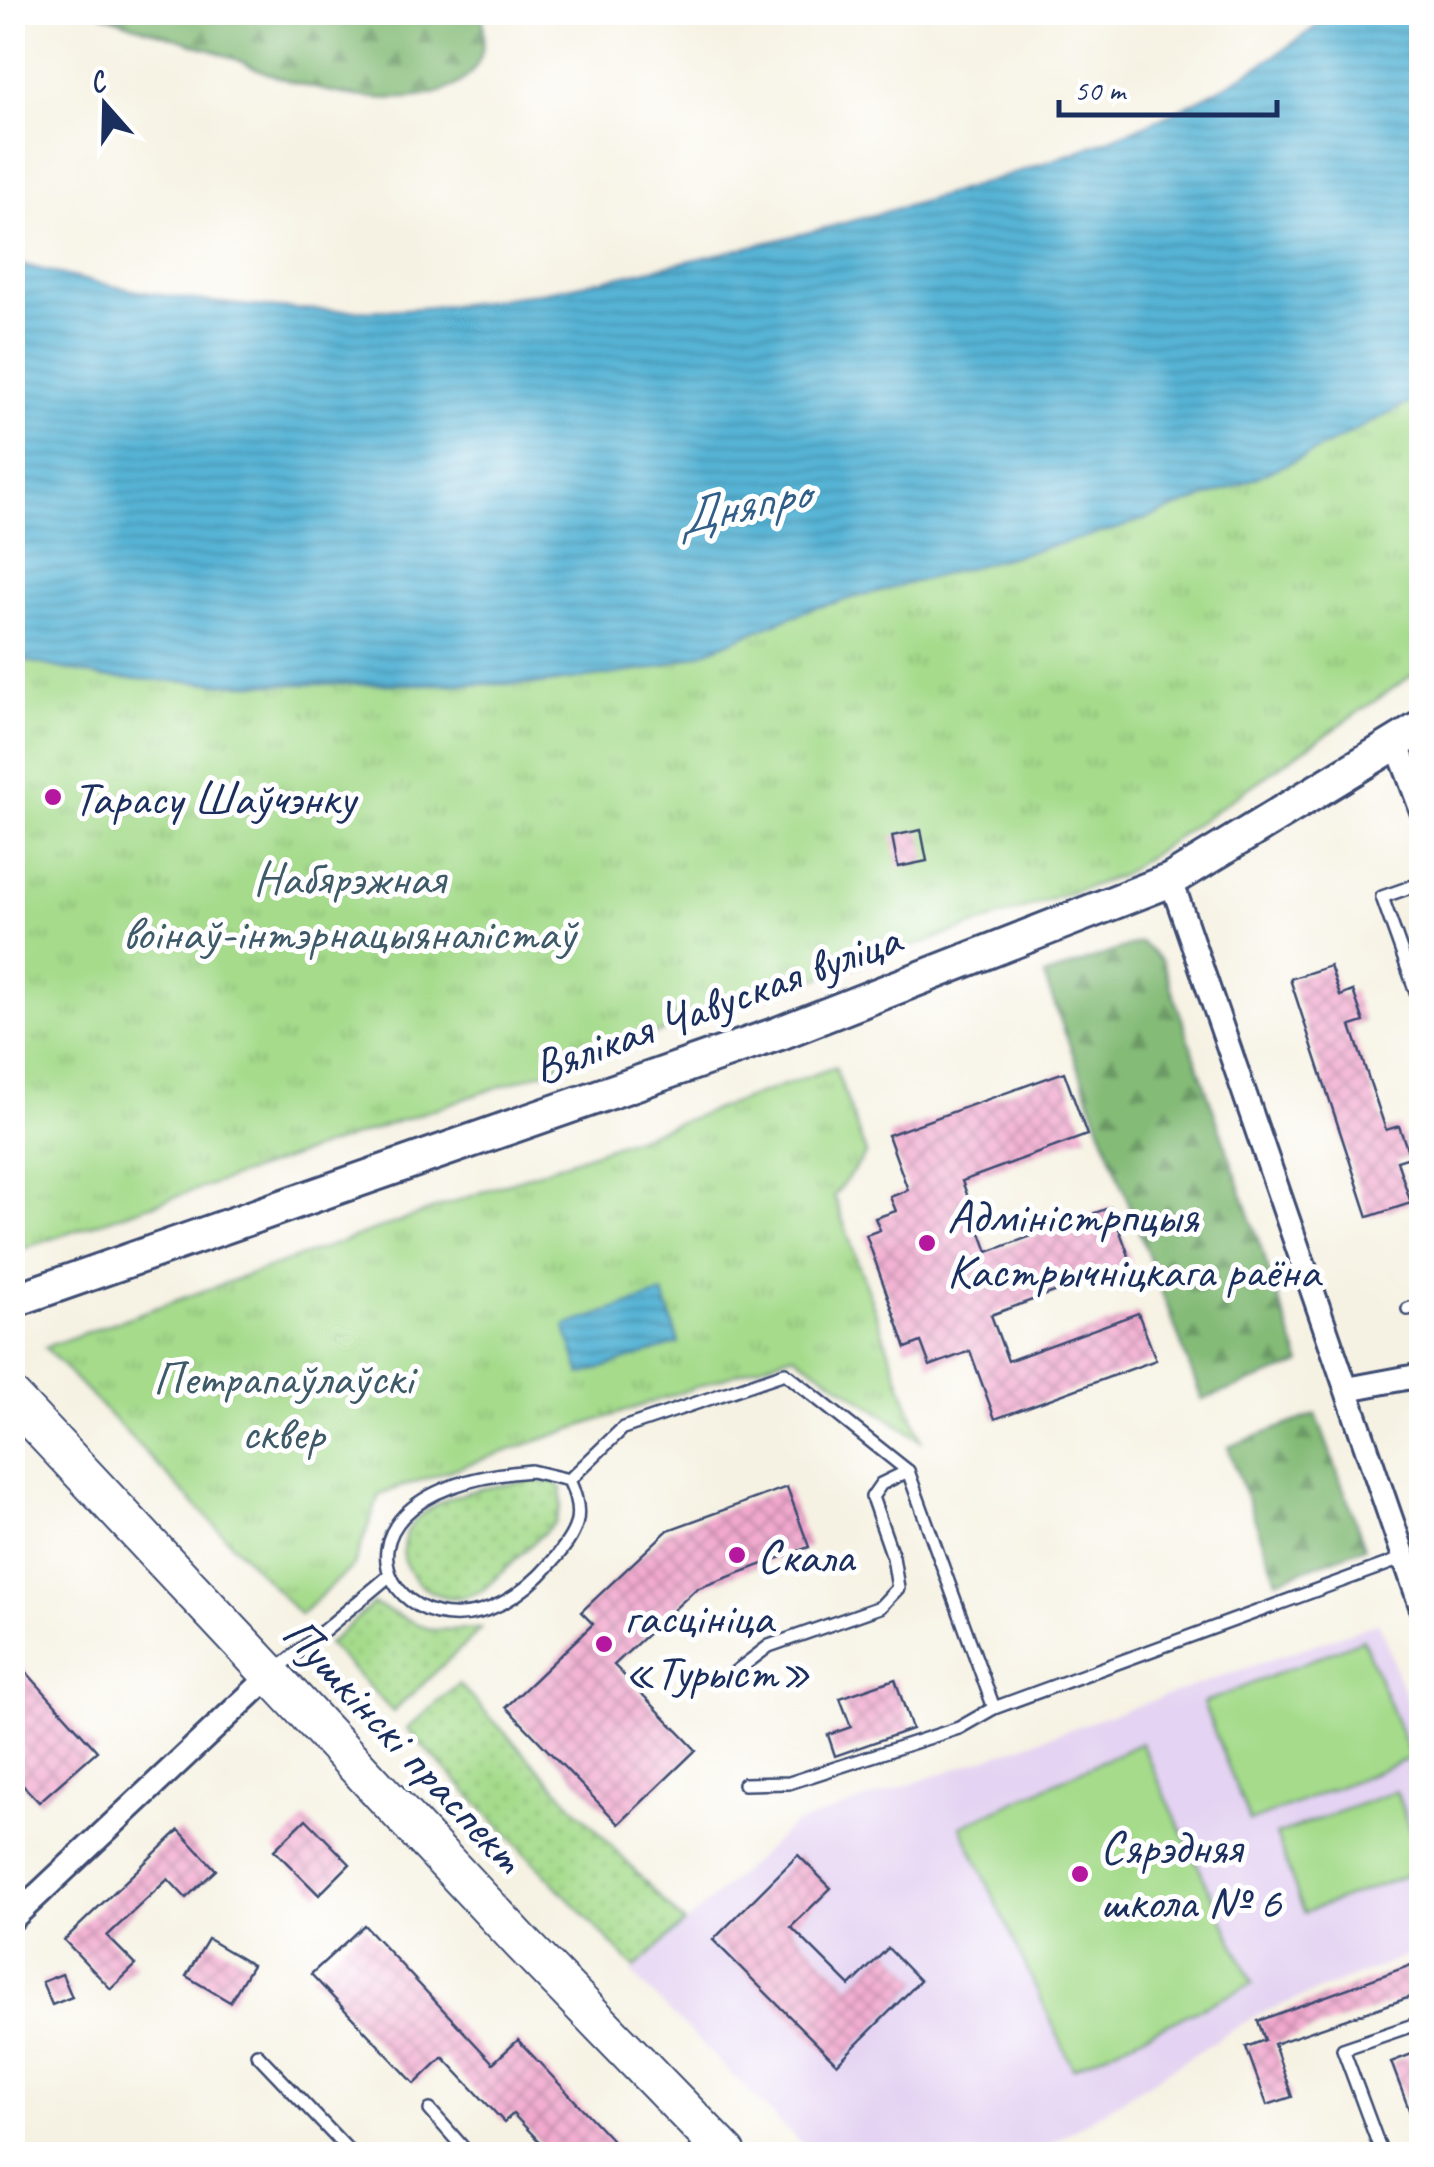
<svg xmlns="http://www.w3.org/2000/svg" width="1434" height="2167" viewBox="0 0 1434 2167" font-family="Caveat,sans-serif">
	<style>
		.built { fill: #e4d3f2 }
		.grass { fill: url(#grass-dots); stroke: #608574; stroke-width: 2.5 }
		.forest { fill: url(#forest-firs); stroke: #50756a; stroke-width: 2.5 }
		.park { fill: url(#park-tufts); stroke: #608574; stroke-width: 2.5 }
		.pitch { fill: #a5db8b; stroke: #608574; stroke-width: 2.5 }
		.water { fill: url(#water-rules); stroke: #39729a; stroke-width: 2.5 }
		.building { fill: url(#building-cross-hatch) }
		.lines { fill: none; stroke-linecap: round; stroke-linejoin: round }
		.service-casing { stroke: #3c4c72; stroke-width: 16 }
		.minor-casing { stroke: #3c4c72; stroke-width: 28 }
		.secondary-casing { stroke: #3c4c72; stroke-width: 38 }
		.primary-casing { stroke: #3c4c72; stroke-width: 42 }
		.service { stroke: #fff; stroke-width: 11 }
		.minor { stroke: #fff; stroke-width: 22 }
		.secondary { stroke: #fff; stroke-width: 32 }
		.primary { stroke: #fff; stroke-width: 38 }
		.poi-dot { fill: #b5179e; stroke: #fff; stroke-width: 4 }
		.labels { text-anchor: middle; stroke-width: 10; stroke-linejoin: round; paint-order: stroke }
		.poi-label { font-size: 48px; fill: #1b2f5e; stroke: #fff; text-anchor: start }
		.park-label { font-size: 48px; fill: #3e5a69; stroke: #fff }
		.street-label { font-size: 48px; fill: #1b2f5e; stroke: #fff }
		.water-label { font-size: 50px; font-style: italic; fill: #305e88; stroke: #fff }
	</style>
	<defs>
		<pattern id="grass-dots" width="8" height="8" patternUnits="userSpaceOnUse" patternTransform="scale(2.5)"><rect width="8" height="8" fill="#a5db8b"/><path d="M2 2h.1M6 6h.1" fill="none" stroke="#8dbc7a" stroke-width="1.8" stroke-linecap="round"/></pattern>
		<pattern id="forest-firs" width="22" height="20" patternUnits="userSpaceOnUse" patternTransform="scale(2.5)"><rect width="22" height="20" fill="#84bb77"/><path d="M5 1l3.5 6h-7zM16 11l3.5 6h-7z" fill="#6b9865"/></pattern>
		<pattern id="park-tufts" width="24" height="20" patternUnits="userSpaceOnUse" patternTransform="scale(2.5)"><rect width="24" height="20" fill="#a5db8b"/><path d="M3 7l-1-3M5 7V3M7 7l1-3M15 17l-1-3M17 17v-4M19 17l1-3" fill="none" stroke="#8dbc7a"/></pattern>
		<pattern id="water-rules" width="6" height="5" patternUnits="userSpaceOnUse" patternTransform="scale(2.5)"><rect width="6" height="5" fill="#57b4d5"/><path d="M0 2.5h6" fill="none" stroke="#4793b0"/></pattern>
		<pattern id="building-cross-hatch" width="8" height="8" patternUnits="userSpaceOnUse" patternTransform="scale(2.5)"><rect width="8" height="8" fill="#f2a9ce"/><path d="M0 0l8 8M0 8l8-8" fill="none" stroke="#c38aaa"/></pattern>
	</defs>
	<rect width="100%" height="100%" fill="#fff"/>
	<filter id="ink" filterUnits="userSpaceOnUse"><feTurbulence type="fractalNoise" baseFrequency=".01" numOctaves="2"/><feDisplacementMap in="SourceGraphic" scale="20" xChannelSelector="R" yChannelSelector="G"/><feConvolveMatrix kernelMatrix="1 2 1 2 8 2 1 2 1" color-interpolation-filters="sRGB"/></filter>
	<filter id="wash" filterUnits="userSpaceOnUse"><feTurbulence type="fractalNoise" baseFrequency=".0048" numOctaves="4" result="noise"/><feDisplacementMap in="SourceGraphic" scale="40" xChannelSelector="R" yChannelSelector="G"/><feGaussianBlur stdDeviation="2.25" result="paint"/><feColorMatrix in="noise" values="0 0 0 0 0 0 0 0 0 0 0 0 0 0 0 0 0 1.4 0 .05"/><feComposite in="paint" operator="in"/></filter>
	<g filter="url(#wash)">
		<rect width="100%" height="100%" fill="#f6f2e3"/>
		<!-- built -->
		<polygon class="built" points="1379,1622 1421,1741 1421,1951 1258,2014 1035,2154 811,2154 631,1973 793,1825"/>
		<!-- grass -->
		<g class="grass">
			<path d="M532 1481H555L562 1489 561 1507 555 1522 484 1589C432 1620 379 1559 415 1521 443 1491 494 1486 532 1481Z"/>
			<polygon points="373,1604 431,1630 481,1629 393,1712 328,1644"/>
			<polygon points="459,1684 684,1923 635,1968 407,1729"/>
		</g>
		<!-- forest -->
		<g class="forest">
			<path d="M100 13H482C504 130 342 101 275 76 258 70 242 61 225 55 184 40 141 29 100 13Z"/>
			<polygon points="1141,942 1162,961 1301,1364 1202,1400 1044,976"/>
			<polygon points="1316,1414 1365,1547 1277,1580 1228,1447"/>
		</g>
		<!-- park -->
		<g class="park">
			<polygon points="1421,397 1421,669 1120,876 13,1252 13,658 103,677 233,684 540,684 651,669 697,655 807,610 1119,528 1236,486 1303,457"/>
			<polygon points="835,1067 866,1154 834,1196 921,1440 794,1354 380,1494 354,1565 300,1615 45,1347"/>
		</g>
		<!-- pitch -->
		<g class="pitch">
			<polygon points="1363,1639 1411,1758 1250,1822 1203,1703"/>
			<polygon points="1141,1743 1253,1984 1073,2068 961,1826"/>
			<polygon points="1396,1791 1421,1861 1421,1870 1304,1913 1276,1835"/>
		</g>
		<!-- water -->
		<g class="water">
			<path d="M1334 12 1421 13V397L1303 457 1236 486 1119 528 807 610 697 655 651 669 540 684H233L103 677 13 658V262C134 296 259 314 386 310 499 306 625 276 735 250 826 229 916 205 1005 176 1124 138 1236 93 1334 12Z"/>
			<polygon points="663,1293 679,1343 581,1375 565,1326"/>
		</g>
		<g id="blocks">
			<!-- building -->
			<g class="building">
				<polygon points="921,830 927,861 898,867 892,836"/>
				<polygon points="1330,966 1340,996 1353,991 1364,1022 1351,1026 1386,1130 1399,1126 1410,1157 1397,1161 1411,1203 1368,1217 1290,979"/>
				<polygon points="1064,1072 1087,1135 962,1181 988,1252 1111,1207 1132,1264 991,1315 1008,1361 1138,1313 1156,1360 995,1419 970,1351 930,1366 921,1342 906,1348 866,1235 880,1230 875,1218 896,1211 890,1197 908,1190 888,1135"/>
				<polygon points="787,1487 809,1547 696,1589 614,1665 696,1750 619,1824 506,1707 593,1624 581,1612 668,1530"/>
				<polygon points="12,1656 97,1751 39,1802 12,1774"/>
				<polygon points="895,1679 912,1729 835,1756 828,1735 851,1727 840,1698"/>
				<polygon points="306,1819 350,1864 319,1895 274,1850"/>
				<polygon points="179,1830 216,1870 186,1898 168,1879 107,1936 136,1965 111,1989 64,1940"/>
				<polygon points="798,1855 831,1888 791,1927 850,1986 888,1948 920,1981 837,2064 713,1940"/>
				<polygon points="364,1925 493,2063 518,2040 625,2154 551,2154 513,2114 504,2122 443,2057 415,2084 311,1974"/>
				<polygon points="208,1939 252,1965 230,2002 186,1976"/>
				<polygon points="1422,1961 1422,1993 1274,2044 1292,2097 1267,2105 1246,2047 1265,2040 1258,2021"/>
				<polygon points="62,1974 72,1997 52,2005 42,1982"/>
				<polygon points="1422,2050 1422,2135 1419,2136 1391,2062"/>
			</g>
		</g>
	</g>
	<g filter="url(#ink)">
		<use href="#blocks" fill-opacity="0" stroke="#3c4c72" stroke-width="2.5"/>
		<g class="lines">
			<defs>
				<g id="service">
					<polyline points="1422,883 1382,897 1422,1009"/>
					<polyline points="1408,1309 1422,1304"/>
					<path d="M531 1471 569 1480C586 1516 577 1533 552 1562 421 1715 267 1491 531 1471Z"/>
					<polyline points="569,1480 623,1428 785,1373 908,1471 994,1708 1404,1558"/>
					<polyline points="735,1672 769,1646 880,1607 898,1588 893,1557 872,1497 881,1484 908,1471"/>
					<polyline points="273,1673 389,1576"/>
					<polyline points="744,1784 789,1783 959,1728 994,1708"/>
					<polyline points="257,2054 352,2154"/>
					<polyline points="430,2110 467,2152 464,2154"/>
					<polyline points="691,2154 707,2139"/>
					<polyline points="1382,2154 1343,2049 1422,2022"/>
				</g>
				<g id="minor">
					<polyline points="1396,742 1422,811"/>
					<polyline points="1171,880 1422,1609"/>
					<polyline points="1347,1389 1422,1375"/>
					<polyline points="12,1919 272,1674"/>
				</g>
				<polyline id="secondary" points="12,1301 780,1033 1171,880 1422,727"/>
				<polyline id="primary" points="12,1398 523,1944 727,2154"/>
			</defs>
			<!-- service casing -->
			<use href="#service" class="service-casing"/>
			<!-- minor casing -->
			<use href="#minor" class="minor-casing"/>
			<!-- secondary casing -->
			<use href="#secondary" class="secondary-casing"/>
			<!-- primary casing -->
			<use href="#primary" class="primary-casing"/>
			<!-- service -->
			<use href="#service" class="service"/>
			<!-- minor -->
			<use href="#minor" class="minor"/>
			<!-- secondary -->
			<use href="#secondary" class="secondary"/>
			<!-- primary -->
			<use href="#primary" class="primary"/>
		</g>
	</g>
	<!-- markers -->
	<g class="poi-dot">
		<circle cx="53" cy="797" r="10"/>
		<circle cx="927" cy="1243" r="10"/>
		<circle cx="737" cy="1555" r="10"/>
		<circle cx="604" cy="1644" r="10"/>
		<circle cx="1080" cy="1874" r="10"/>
	</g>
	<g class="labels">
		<!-- poi labels -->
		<g class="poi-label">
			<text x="73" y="814">Тарасу Шаўчэнку</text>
			<text x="947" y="1232">Адміністрпцыя<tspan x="947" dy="55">Кастрычніцкага раёна</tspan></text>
			<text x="757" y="1572">Скала</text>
			<text x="624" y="1633">гасцініца<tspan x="624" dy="55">«Турыст»</tspan></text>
			<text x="1100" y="1863">Сярэдняя<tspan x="1100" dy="55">школа № 6</tspan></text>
		</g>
		<!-- park labels -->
		<g class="park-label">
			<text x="349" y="894">Набярэжная<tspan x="349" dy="55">воінаў-інтэрнацыяналістаў</tspan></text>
			<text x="283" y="1394">Петрапаўлаўскі<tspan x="283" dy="55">сквер</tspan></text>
		</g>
		<!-- street labels -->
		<g class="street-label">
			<text transform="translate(716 1002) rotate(-20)" y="17">Вялікая Чавуская вуліца</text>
			<text transform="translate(405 1744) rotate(47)" y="17">Пушкінскі праспект</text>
		</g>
		<!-- water labels -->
		<g class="water-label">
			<text transform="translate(742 504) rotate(-12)" y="18">Дняпро</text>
		</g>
	</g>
	<!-- margin -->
	<rect width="1434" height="2167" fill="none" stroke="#fff" stroke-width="50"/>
	<!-- north arrow -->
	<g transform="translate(105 105) rotate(340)" stroke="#ffffff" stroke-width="8" paint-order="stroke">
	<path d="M0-8L18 38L0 25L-18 38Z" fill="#1b2f5e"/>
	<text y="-15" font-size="28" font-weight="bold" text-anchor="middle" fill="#1b2f5e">С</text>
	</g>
	<!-- scale -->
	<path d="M1059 100v15h218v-15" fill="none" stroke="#1b2f5e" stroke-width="5"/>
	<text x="1074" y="100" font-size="30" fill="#1b2f5e" stroke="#ffffff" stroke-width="8" paint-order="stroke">50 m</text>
</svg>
